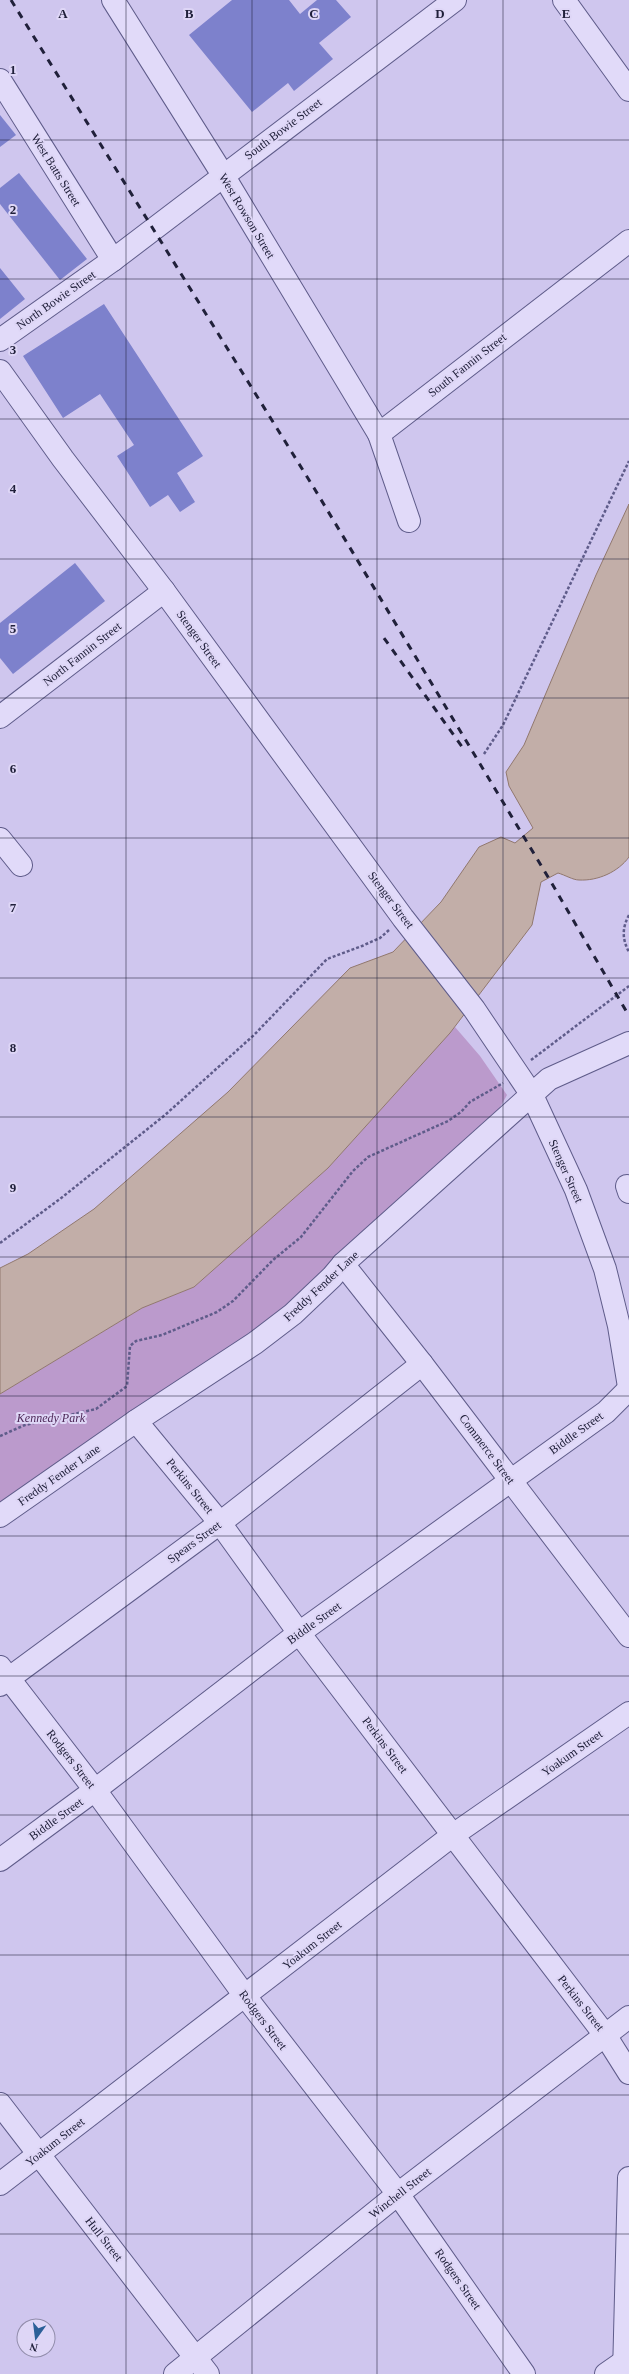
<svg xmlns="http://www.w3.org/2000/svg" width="629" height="2374" viewBox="0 0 629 2374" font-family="'Times New Roman',serif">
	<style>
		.green { fill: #bb9acc }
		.water { fill: #c2aea8; stroke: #91786e }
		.building { fill: #7d81cc }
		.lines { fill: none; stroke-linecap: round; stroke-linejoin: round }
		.minor-casing { stroke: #5f5c8a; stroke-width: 24 }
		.path { stroke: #5f5c8a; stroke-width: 2.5; stroke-dasharray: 3 2; stroke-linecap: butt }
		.minor { stroke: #e1daf9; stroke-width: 22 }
		.rail { stroke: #20203a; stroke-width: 3; stroke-dasharray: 7 7; stroke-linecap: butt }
		.grid { fill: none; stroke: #20203a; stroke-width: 1; stroke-opacity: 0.55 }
		.labels { text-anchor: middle; stroke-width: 4; stroke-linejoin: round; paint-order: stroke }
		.street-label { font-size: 12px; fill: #20203a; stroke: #ded6f6 }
		.park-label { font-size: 12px; font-style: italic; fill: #4c2656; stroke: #ded6f6 }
		.grid-label { font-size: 13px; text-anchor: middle; font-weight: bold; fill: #20203a; stroke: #ded6f6; stroke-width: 4; stroke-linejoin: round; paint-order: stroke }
	</style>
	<rect width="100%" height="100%" fill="#cfc6ee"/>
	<!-- green -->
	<polygon class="green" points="455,1027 480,1056 507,1095 498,1111 263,1327 0,1511 0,1394 142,1308 194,1287 328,1168"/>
	<!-- water -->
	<path class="water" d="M629 504V857C618 872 598 881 579 880 573 880 565 875 558 873L541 882 532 925 450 1033 328 1168 194 1287 142 1308 0 1394V1268L28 1254 94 1209 228 1092 350 968 393 952 441 902 479 847 501 837 515 843 533 828 509 786 506 772 524 745 596 575Z"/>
	<!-- building -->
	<g class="building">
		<polygon points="232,0 289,0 300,14 317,0 336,0 351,17 319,43 333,59 294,91 288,83 252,112 189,35"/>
		<polygon points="0,115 16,135 0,147"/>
		<polygon points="19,173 87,259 60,280 0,204 0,188"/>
		<polygon points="0,268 25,299 0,319"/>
		<polygon points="104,304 203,456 177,473 195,502 180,512 168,495 150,507 117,456 134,445 100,394 63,418 23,356"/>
		<polygon points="75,563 105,601 13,674 0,658 0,623"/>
	</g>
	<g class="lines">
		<defs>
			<g id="minor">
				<polyline points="113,0 223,175 379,434"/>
				<polyline points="564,0 629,90"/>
				<polyline points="0,80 113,260"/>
				<polyline points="0,340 113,260 455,0"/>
				<polyline points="0,371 63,459 164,591 403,918 474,1009 532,1095 576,1190 605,1269 619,1326 629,1387"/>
				<polyline points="409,521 379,434 629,241"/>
				<polyline points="0,717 164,591"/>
				<polyline points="0,839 21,865"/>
				<polyline points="627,1186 629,1192"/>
				<polyline points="343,1264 422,1364 629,1636"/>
				<polyline points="136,1421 220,1523 299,1633 605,2035 629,2073"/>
				<polyline points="0,1516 136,1421 255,1343 293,1314 332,1277 343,1264 549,1079 629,1043"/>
				<polyline points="0,1667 95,1790 245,1996 398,2194 524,2374"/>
				<polyline points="0,1685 220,1523 422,1364"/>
				<polyline points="0,1860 95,1790 299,1633 606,1412 629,1389"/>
				<polyline points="0,2104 208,2374"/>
				<polyline points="0,2184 453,1835 629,1713"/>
				<polyline points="175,2374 398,2194 629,2017"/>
				<polyline points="606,2374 629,2358"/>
				<polyline points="624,2374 629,2178"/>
			</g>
		</defs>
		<!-- minor casing -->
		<use href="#minor" class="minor-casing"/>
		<!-- path -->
		<g class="path">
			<polyline points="484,754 503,725 629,461"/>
			<path d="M629 915C622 928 622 939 629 952"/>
			<polyline points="531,1060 629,986"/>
			<polyline points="0,1243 60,1199 165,1115 254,1035 327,959 362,946 380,938 389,930"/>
			<polyline points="0,1436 25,1425 96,1409 127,1386 130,1346 136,1341 162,1335 217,1312 233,1301 273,1260 301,1237 353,1171 368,1157 448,1121 461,1112 470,1102 503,1083"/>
		</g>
		<!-- minor -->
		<use href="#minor" class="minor"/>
		<!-- rail -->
		<g class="rail">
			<polyline points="11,0 314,488 551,882 629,1016"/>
			<polyline points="384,638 463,748"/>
		</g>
	</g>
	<!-- grid -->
	<path class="grid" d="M126 0V2374M252 0V2374M377 0V2374M503 0V2374M0 140H629M0 279H629M0 419H629M0 559H629M0 698H629M0 838H629M0 978H629M0 1117H629M0 1257H629M0 1396H629M0 1536H629M0 1676H629M0 1815H629M0 1955H629M0 2095H629M0 2234H629"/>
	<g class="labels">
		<!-- street labels -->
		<g class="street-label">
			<text transform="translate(283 129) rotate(-37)" y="4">South Bowie Street</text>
			<text transform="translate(56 170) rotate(58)" y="4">West Batts Street</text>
			<text transform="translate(247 216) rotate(59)" y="4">West Rowson Street</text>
			<text transform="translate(56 300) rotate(-35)" y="4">North Bowie Street</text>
			<text transform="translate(467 365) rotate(-38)" y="4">South Fannin Street</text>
			<text transform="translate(199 639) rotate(54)" y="4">Stenger Street</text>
			<text transform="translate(82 654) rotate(-38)" y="4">North Fannin Street</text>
			<text transform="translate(391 900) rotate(53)" y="4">Stenger Street</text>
			<text transform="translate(566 1171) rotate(66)" y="4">Stenger Street</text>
			<text transform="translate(321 1286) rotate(-43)" y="4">Freddy Fender Lane</text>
			<text transform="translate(576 1433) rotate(-36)" y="4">Biddle Street</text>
			<text transform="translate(487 1449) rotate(53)" y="4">Commerce Street</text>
			<text transform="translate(59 1475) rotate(-35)" y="4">Freddy Fender Lane</text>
			<text transform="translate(190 1486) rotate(51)" y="4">Perkins Street</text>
			<text transform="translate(194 1542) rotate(-36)" y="4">Spears Street</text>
			<text transform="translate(314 1623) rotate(-36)" y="4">Biddle Street</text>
			<text transform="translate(385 1745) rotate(53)" y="4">Perkins Street</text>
			<text transform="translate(572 1753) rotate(-35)" y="4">Yoakum Street</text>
			<text transform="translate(71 1759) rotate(52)" y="4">Rodgers Street</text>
			<text transform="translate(56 1819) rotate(-36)" y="4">Biddle Street</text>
			<text transform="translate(312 1945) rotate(-38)" y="4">Yoakum Street</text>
			<text transform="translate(581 2003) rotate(52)" y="4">Perkins Street</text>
			<text transform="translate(263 2020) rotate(53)" y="4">Rodgers Street</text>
			<text transform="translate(55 2142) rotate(-38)" y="4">Yoakum Street</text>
			<text transform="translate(400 2193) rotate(-38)" y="4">Winchell Street</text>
			<text transform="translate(104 2239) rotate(52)" y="4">Hull Street</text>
			<text transform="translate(458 2279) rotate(55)" y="4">Rodgers Street</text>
		</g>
		<!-- park labels -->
		<g class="park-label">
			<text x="51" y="1422">Kennedy Park</text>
		</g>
	</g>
	<g class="grid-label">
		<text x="63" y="18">A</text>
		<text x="189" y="18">B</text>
		<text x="314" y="18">C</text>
		<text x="440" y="18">D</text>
		<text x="566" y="18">E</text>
		<text x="13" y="74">1</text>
		<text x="13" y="214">2</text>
		<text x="13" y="354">3</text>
		<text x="13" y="493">4</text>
		<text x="13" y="633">5</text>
		<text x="13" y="773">6</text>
		<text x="13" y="912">7</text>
		<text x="13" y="1052">8</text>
		<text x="13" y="1192">9</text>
	</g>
	<!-- north arrow -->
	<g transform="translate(36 2338) rotate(194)"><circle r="19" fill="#ded6f6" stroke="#928dab"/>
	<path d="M0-3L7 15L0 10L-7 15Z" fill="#2c6098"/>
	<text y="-6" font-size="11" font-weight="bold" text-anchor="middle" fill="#20203a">N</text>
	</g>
</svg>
